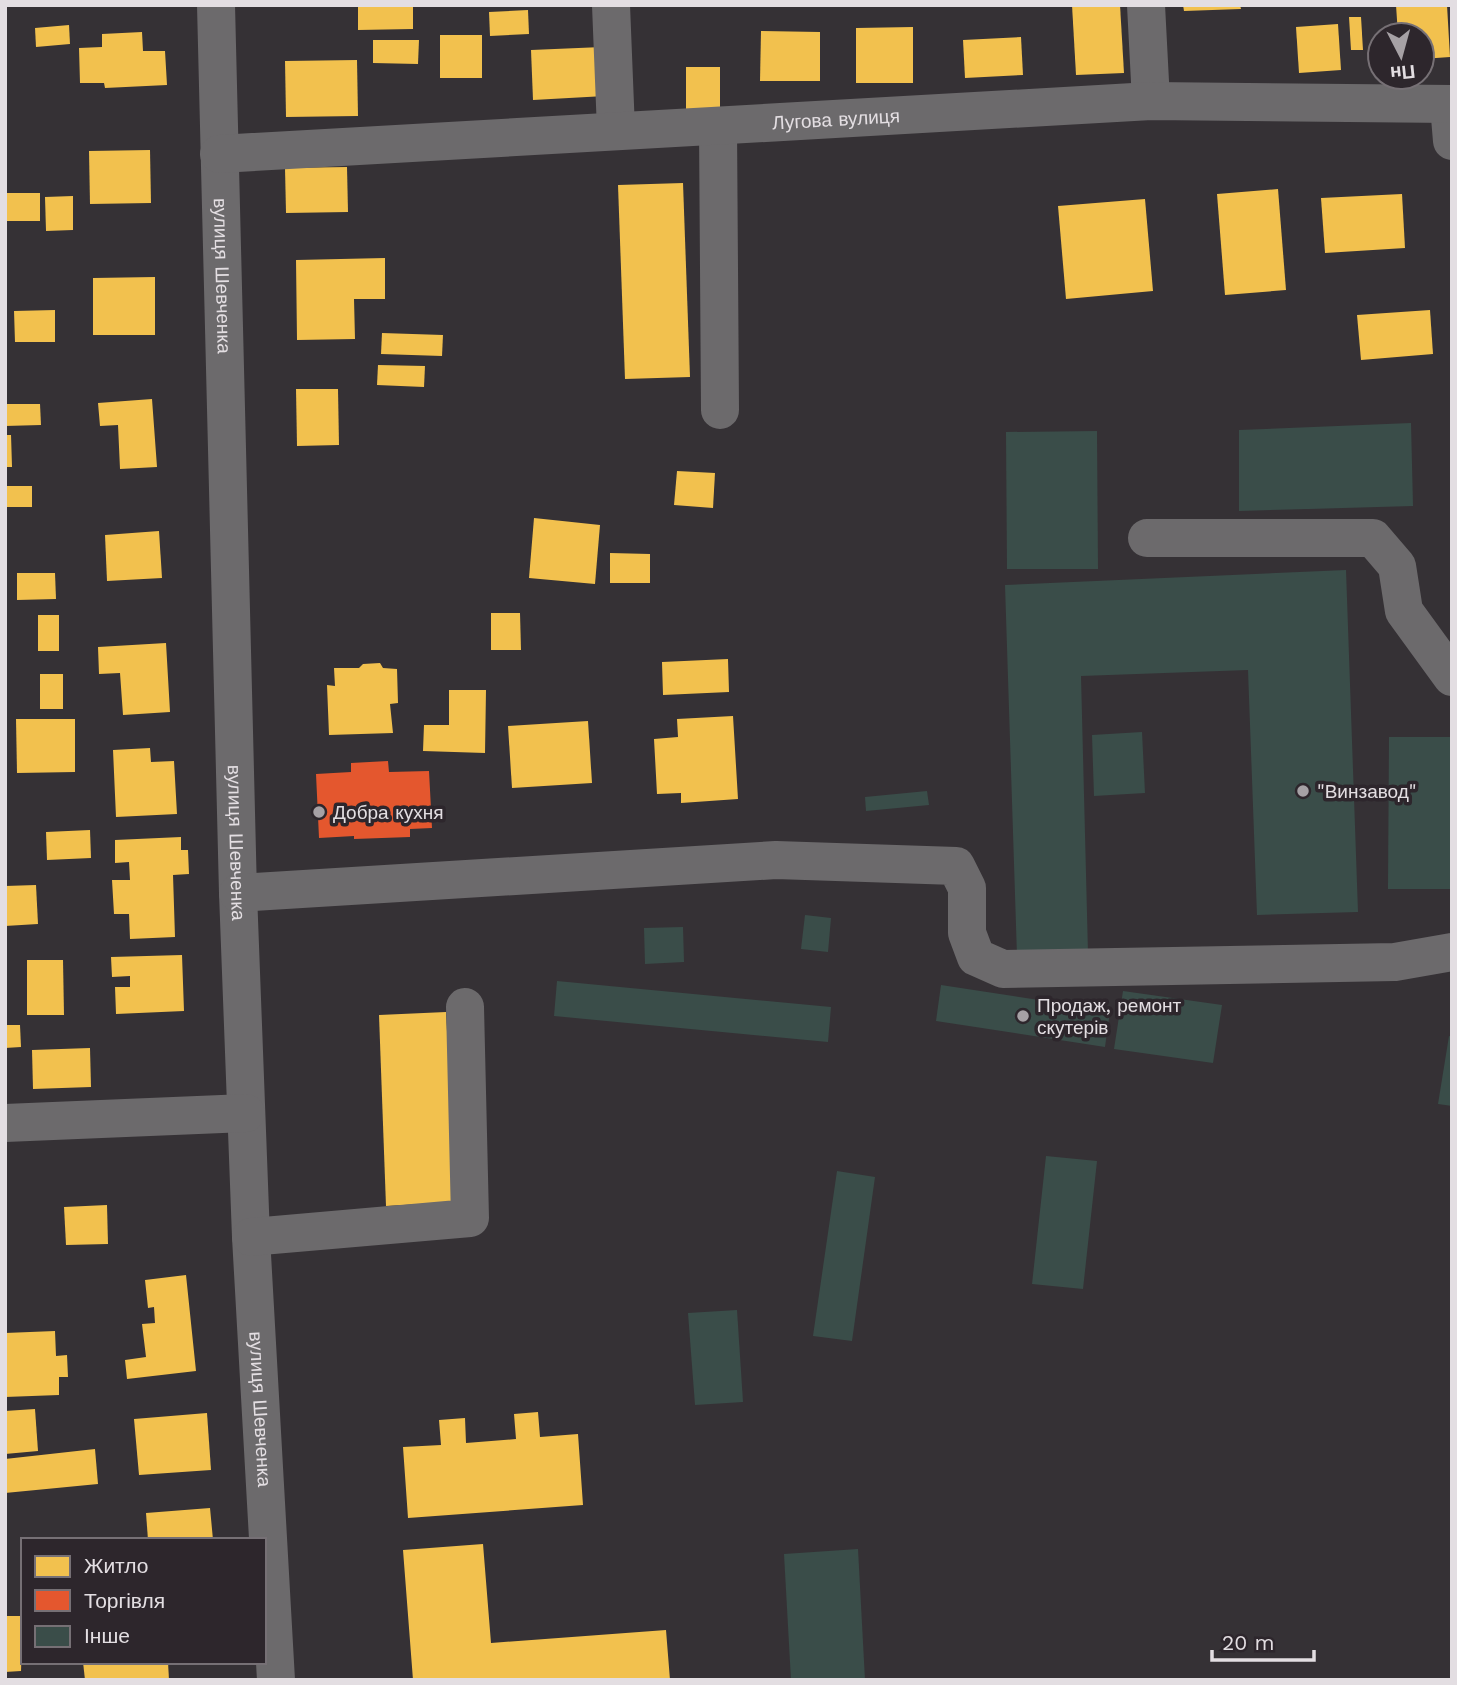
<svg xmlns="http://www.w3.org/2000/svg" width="1457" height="1685" viewBox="0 0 1457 1685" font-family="'Work Sans',sans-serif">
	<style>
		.homes { fill: #f2c14e }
		.shops { fill: #e4572e }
		.building { fill: #3a4d49 }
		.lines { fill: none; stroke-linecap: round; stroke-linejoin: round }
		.minor { stroke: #6c6a6c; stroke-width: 38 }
		.poi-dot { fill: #a6a1a5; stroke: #2d262c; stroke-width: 2.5 }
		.labels { text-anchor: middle; stroke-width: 7; stroke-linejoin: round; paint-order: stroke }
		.street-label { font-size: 19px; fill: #e3dee2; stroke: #2d262c }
		.poi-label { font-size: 19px; fill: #e3dee2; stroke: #2d262c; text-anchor: start }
	</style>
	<rect width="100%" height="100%" fill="#353135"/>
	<!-- homes -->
	<g class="homes">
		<polygon points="1072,5 1120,5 1124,73 1076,75"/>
		<polygon points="1183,5 1240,5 1241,9 1184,11"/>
		<polygon points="1396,5 1447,5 1450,57 1422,59 1422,35 1398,35"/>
		<polygon points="413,6 413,29 358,30 358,7"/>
		<polygon points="528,10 529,34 490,36 489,12"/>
		<polygon points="1349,17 1361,17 1363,50 1351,50"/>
		<polygon points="1338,24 1341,70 1299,73 1296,27"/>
		<polygon points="69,25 70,44 36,47 35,28"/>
		<polygon points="913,27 913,83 856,83 856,28"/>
		<polygon points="761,31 820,32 820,81 760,81"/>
		<polygon points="142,32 143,51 165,51 167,85 105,88 104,83 80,83 79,48 102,47 102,34"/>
		<rect x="440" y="35" width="42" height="43"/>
		<polygon points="1021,37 1023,75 965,78 963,40"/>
		<polygon points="373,40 419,40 418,64 373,63"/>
		<polygon points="602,47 605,96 533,100 531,50"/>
		<polygon points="357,60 358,116 286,117 285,61"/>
		<polygon points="686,67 720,67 720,114 686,115"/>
		<polygon points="150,150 151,203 90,204 89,151"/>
		<polygon points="347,167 348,212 286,213 285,168"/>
		<polygon points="683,183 690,377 625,379 618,185"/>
		<polygon points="1278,189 1286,290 1225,295 1217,194"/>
		<rect x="5" y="193" width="35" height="28"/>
		<polygon points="1402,194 1405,248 1325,253 1321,198"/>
		<polygon points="73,196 73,230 46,231 45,197"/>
		<polygon points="1145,199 1153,291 1066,299 1058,206"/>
		<polygon points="385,258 385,299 354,299 355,339 297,340 296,260"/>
		<polygon points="155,277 155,335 93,335 93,278"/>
		<polygon points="55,310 55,342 15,342 14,311"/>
		<polygon points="1430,310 1433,354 1361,360 1357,315"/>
		<polygon points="382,333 443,335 442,356 381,354"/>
		<polygon points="378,365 425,366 424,387 377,385"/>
		<polygon points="296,389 338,389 339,445 297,446"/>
		<polygon points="152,399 157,467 120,469 118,425 100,426 98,403"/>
		<polygon points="5,404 40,404 41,425 5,426"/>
		<polygon points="5,435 11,435 12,467 5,467"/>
		<polygon points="677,471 715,473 713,508 674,505"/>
		<rect x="5" y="486" width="27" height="21"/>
		<polygon points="534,518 600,525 595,584 529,578"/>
		<polygon points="159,531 162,578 107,581 105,535"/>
		<polygon points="610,553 650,554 650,583 610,583"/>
		<polygon points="17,573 55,573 56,599 17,600"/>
		<polygon points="491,613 520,613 521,650 491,650"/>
		<rect x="38" y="615" width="21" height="36"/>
		<polygon points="166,643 170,712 123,715 120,673 99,674 98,647"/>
		<polygon points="728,659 729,692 663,695 662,662"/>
		<polygon points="380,663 383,668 397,669 398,703 390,704 393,733 329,735 327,685 335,686 334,668 359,668 363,664"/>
		<rect x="40" y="674" width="23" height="35"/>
		<polygon points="449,690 486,690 485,753 423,751 424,725 449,725"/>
		<polygon points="733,716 738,799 681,803 681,793 657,794 654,739 678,737 677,719"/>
		<polygon points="16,719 75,719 75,772 17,773"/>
		<polygon points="588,721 592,783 512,788 508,726"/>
		<polygon points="150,748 151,762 174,761 177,814 116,817 113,750"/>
		<polygon points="90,830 91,858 47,860 46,832"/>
		<polygon points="181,837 181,850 188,850 189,874 173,875 175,937 130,939 129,914 114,914 112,880 130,880 129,862 115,863 115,840"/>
		<polygon points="36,885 38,924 5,926 5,886"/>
		<polygon points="182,955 184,1011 116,1014 115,987 130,987 130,976 112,977 111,957"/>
		<polygon points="27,960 63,960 64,1015 27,1015"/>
		<polygon points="446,1012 456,1202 386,1206 379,1015"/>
		<polygon points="5,1025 20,1025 21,1047 5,1048"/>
		<polygon points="90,1048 91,1087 33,1089 32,1050"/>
		<polygon points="107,1205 108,1244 66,1245 64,1207"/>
		<polygon points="186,1275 196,1371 127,1379 125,1360 146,1357 142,1324 155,1323 154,1307 148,1308 145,1280"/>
		<polygon points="55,1331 56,1356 67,1355 68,1377 59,1377 59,1395 5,1397 5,1333"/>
		<polygon points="35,1409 38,1451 5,1454 5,1411"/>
		<polygon points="538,1412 540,1437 578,1434 583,1505 408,1518 403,1447 441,1445 439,1420 465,1418 466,1443 516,1439 514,1414"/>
		<polygon points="207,1413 211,1470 139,1475 134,1419"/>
		<polygon points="95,1449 98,1484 5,1493 5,1459"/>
		<polygon points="210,1508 213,1540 148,1540 146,1513"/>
		<polygon points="483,1544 491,1643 666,1630 670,1680 413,1680 403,1550"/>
		<polygon points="5,1616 23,1616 21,1671 5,1672"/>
		<polygon points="83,1662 168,1662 169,1680 85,1680"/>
	</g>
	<!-- shops -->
	<polygon class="shops" points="388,761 389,772 429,771 432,828 410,829 410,837 354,839 354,836 319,838 316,774 351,772 351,763"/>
	<!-- building -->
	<g class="building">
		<polygon points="1411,423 1413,506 1239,511 1239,430"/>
		<polygon points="1097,431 1098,569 1007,569 1006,432"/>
		<polygon points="1346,570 1358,912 1257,915 1248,670 1081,676 1088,953 1017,956 1005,585"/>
		<polygon points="1142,732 1145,793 1094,796 1092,735"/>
		<polygon points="1389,737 1452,737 1452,889 1388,889"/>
		<polygon points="927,791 929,805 866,811 865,797"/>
		<polygon points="805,915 831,918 828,952 801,949"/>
		<polygon points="683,927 684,962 645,964 644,928"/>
		<polygon points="557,981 831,1007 828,1042 554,1016"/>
		<polygon points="941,985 1110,1011 1105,1047 936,1021"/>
		<polygon points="1123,991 1222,1005 1213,1063 1114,1049"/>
		<polygon points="1449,1036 1452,1037 1452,1106 1438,1104"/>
		<polygon points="1046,1156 1097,1161 1083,1289 1032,1284"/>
		<polygon points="837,1171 875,1177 852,1341 813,1336"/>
		<polygon points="737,1310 743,1402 695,1405 688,1313"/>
		<polygon points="858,1549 865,1680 791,1680 784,1554"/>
	</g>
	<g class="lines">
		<!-- minor -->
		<g class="minor">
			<path id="s1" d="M216 5 238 893 251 1237 276 1680"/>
			<polyline points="611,5 616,130"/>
			<polyline points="1146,5 1151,101"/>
			<polyline points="1449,105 1452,141"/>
			<polyline points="718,126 720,410"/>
			<path id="s2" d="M219 154 1151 101 1452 104"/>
			<polyline points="1147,538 1373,538 1397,566 1404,611 1452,677"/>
			<polyline points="238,893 776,860 956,866 967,888 967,933 976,957 1003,969 1395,962 1452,952"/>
			<polyline points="5,1123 246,1113"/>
			<polyline points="251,1237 470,1218 465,1007"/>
		</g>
	</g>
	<!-- markers -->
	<g class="poi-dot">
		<circle cx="1303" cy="791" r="7"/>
		<circle cx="319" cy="812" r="7"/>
		<circle cx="1023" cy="1016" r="7"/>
	</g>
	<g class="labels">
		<!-- street labels -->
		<g class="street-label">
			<text dy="7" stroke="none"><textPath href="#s2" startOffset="618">Лугова вулиця</textPath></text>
			<text dy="7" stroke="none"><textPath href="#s1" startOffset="271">вулиця Шевченка</textPath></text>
			<text dy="7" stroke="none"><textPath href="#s1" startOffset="838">вулиця Шевченка</textPath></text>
			<text dy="7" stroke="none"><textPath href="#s1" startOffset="1405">вулиця Шевченка</textPath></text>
		</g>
		<!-- poi labels -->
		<g class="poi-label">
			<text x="1317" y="798">"Винзавод"</text>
			<text x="333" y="819">Добра кухня</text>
			<text x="1037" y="1012">Продаж, ремонт<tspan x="1037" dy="22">скутерів</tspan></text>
		</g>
	</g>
	<!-- border -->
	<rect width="1457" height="1685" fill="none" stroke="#e3dee2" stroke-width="14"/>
	<!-- legend -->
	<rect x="21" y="1538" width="245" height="126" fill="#2d262c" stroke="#767075" stroke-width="2"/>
	<rect x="35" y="1556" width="35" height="21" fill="#f2c14e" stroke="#767075" stroke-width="2"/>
	<text x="84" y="1573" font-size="21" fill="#e3dee2">Житло</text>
	<rect x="35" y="1590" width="35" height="21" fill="#e4572e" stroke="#767075" stroke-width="2"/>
	<text x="84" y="1608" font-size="21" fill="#e3dee2">Торгівля</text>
	<rect x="35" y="1626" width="35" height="21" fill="#3a4d49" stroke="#767075" stroke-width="2"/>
	<text x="84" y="1643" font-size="21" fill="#e3dee2">Інше</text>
	<!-- north arrow -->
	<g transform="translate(1401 56) rotate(174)"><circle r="33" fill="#2d262c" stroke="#767075" stroke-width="2"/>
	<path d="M0-5L12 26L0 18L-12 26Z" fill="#a6a1a5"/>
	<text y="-10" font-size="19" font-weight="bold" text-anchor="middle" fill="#e3dee2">Пн</text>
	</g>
	<!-- scale -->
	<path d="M1212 1650v10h102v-10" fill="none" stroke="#e3dee2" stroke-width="3.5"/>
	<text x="1222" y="1650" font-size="21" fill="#e3dee2" stroke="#2d262c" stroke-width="5" paint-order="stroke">20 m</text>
</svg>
